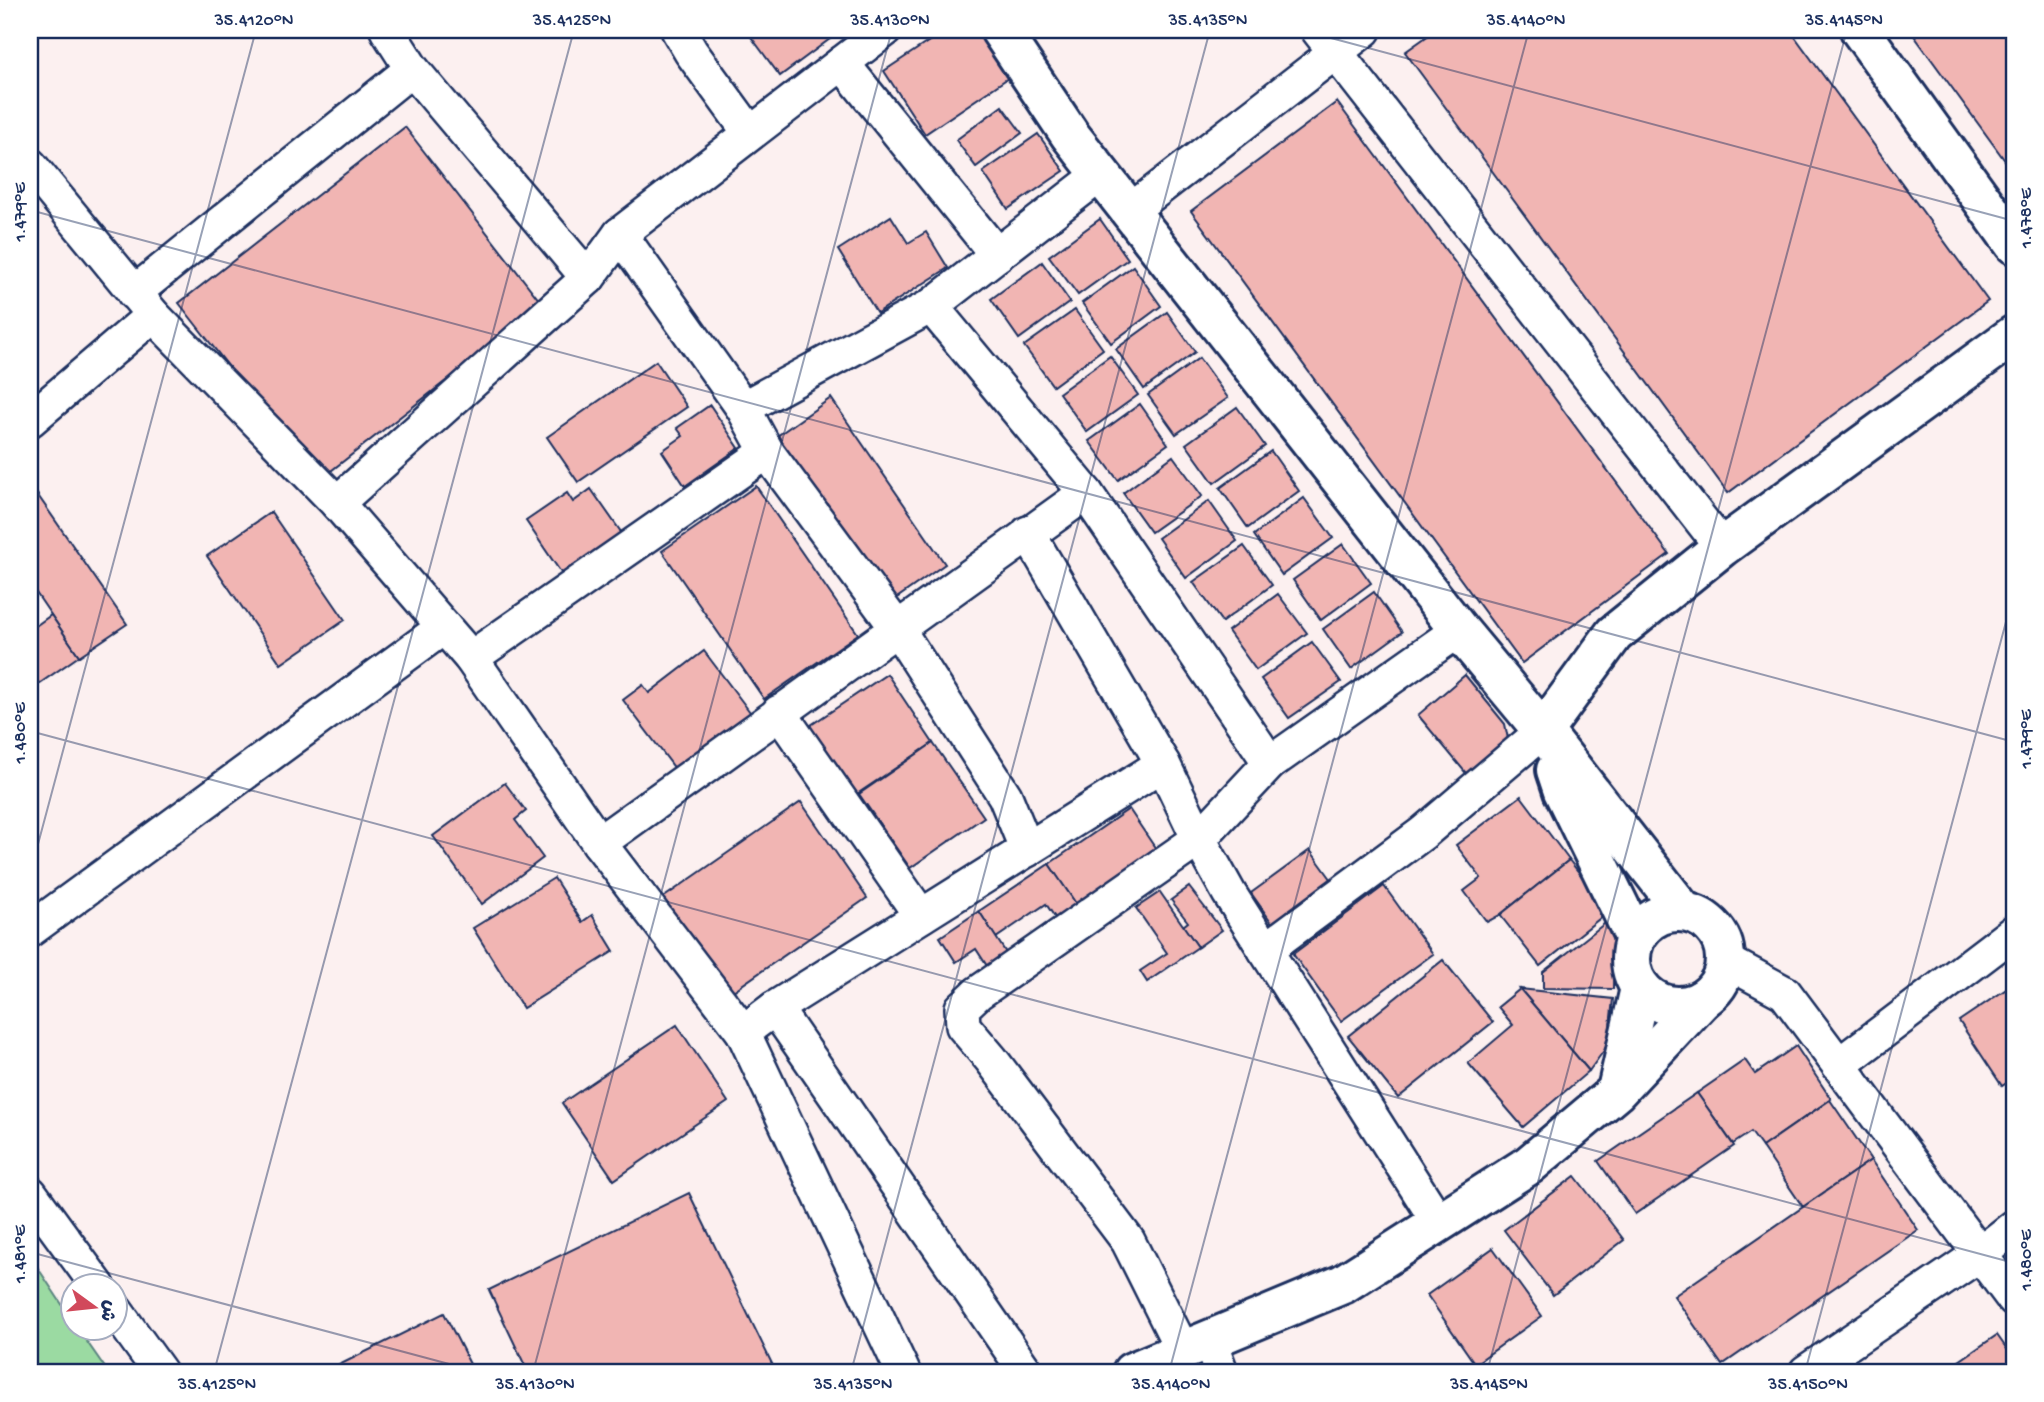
<svg xmlns="http://www.w3.org/2000/svg" width="2044" height="1402" viewBox="0 0 2044 1402" font-family="'Gochi Hand','Playpen Sans Arabic',sans-serif">
	<style>
		.green { fill: #9bdaa2; stroke: #5b8480; stroke-width: 2 }
		.building { fill: #f1b5b3; stroke: #1b2f5e; stroke-width: 2 }
		.lines { fill: none; stroke-linecap: round; stroke-linejoin: round }
		.street-casing { stroke: #1b2f5e; stroke-width: 38 }
		.secondary-casing { stroke: #1b2f5e; stroke-width: 44 }
		.street { stroke: #fff; stroke-width: 33 }
		.secondary { stroke: #fff; stroke-width: 38 }
		.ticks { fill: none; stroke: #1b2f5e; stroke-width: 2; stroke-opacity: 0.45 }
		.neatline { fill: none; stroke: #1b2f5e; stroke-width: 2.5 }
		.ticks-label { font-size: 18px; text-anchor: middle; fill: #1b2f5e }
	</style>
	<rect width="100%" height="100%" fill="#fcf0f0"/>
	<filter id="ink" filterUnits="userSpaceOnUse"><feTurbulence type="fractalNoise" baseFrequency=".0143" numOctaves="2"/><feDisplacementMap in="SourceGraphic" scale="14" xChannelSelector="R" yChannelSelector="G"/><feConvolveMatrix kernelMatrix="1 2 1 2 8 2 1 2 1" color-interpolation-filters="sRGB"/></filter>
	<g filter="url(#ink)">
		<!-- green -->
		<polygon class="green" points="30,1256 73,1321 74,1328 78,1329 108,1372 30,1372"/>
		<!-- building -->
		<g class="building">
			<polygon points="746,30 842,30 780,76"/>
			<polygon points="946,30 980,30 1011,76 925,134 884,71"/>
			<polygon points="1436,30 1790,30 1988,301 1728,493 1405,52"/>
			<polygon points="1910,30 2014,30 2014,173"/>
			<polygon points="1337,102 1669,554 1522,663 1191,211"/>
			<polygon points="1002,106 1022,133 976,167 956,140"/>
			<polygon points="405,127 543,305 318,481 179,303"/>
			<polygon points="1038,134 1064,171 1008,209 983,172"/>
			<polygon points="891,216 908,243 926,232 948,268 877,313 838,250"/>
			<polygon points="1100,219 1128,259 1078,295 1049,256"/>
			<polygon points="1042,262 1070,302 1019,339 991,299"/>
			<polygon points="1133,266 1161,306 1111,343 1082,303"/>
			<polygon points="1075,310 1103,349 1053,386 1024,346"/>
			<polygon points="1167,312 1195,352 1144,389 1116,349"/>
			<polygon points="1110,356 1138,395 1087,432 1059,393"/>
			<polygon points="1199,358 1228,398 1176,434 1148,395"/>
			<polygon points="656,361 687,407 578,482 547,437"/>
			<polygon points="831,398 945,564 884,607 770,441"/>
			<polygon points="1140,404 1168,444 1118,480 1089,441"/>
			<polygon points="710,405 739,448 685,486 662,451 683,436 677,428"/>
			<polygon points="1237,407 1265,446 1214,483 1186,444"/>
			<polygon points="1271,451 1299,491 1248,528 1220,488"/>
			<polygon points="1173,456 1202,496 1151,532 1123,493"/>
			<polygon points="30,484 127,624 79,656 30,584"/>
			<polygon points="756,486 858,634 764,699 662,551"/>
			<polygon points="591,489 628,542 568,583 526,521 567,493 573,502"/>
			<polygon points="1304,498 1333,538 1282,575 1254,535"/>
			<polygon points="1209,501 1237,541 1186,578 1158,538"/>
			<polygon points="271,512 345,620 281,664 207,556"/>
			<polygon points="1343,544 1371,583 1321,620 1293,580"/>
			<polygon points="1244,546 1272,585 1222,622 1193,582"/>
			<polygon points="1374,592 1402,632 1351,669 1323,629"/>
			<polygon points="1278,594 1307,633 1256,670 1228,631"/>
			<polygon points="51,615 79,656 30,690 30,630"/>
			<polygon points="1312,642 1341,682 1289,718 1261,679"/>
			<polygon points="704,651 753,716 679,774 623,700 643,685 649,693"/>
			<polygon points="887,674 933,743 851,798 805,729"/>
			<polygon points="1465,675 1505,724 1514,769 1484,795 1418,715"/>
			<polygon points="933,743 984,817 910,868 859,794"/>
			<polygon points="505,783 526,811 515,820 543,858 482,904 433,836"/>
			<polygon points="1521,796 1569,860 1500,915 1487,922 1464,891 1481,878 1456,845"/>
			<polygon points="801,802 867,898 723,998 657,902"/>
			<polygon points="1129,809 1164,861 1084,916 1049,864"/>
			<polygon points="1310,850 1342,894 1282,937 1251,893"/>
			<polygon points="1569,860 1609,911 1540,966 1500,915"/>
			<polygon points="1049,864 1079,908 1058,922 1046,904 996,938 979,911"/>
			<polygon points="554,878 582,922 592,915 614,951 523,1008 473,928"/>
			<polygon points="1384,886 1433,954 1341,1021 1293,954"/>
			<polygon points="1189,887 1222,930 1198,947 1183,926 1188,922 1171,900"/>
			<polygon points="1160,892 1198,947 1147,982 1140,971 1167,953 1136,908"/>
			<polygon points="979,911 1008,956 989,969 976,949 956,962 940,937"/>
			<polygon points="1614,916 1613,989 1543,988 1543,972"/>
			<polygon points="1443,960 1493,1022 1398,1098 1348,1036"/>
			<polygon points="2014,984 2014,1078 2002,1086 1959,1021"/>
			<polygon points="1520,989 1613,999 1608,1045 1589,1071"/>
			<polygon points="1520,989 1589,1071 1523,1127 1468,1063 1513,1025 1498,1007"/>
			<polygon points="677,1025 728,1102 614,1180 562,1103"/>
			<polygon points="1796,1046 1831,1099 1762,1147 1751,1132 1733,1144 1697,1093 1745,1060 1755,1074"/>
			<polygon points="1697,1093 1734,1146 1635,1214 1598,1161"/>
			<polygon points="1830,1100 1871,1160 1803,1207 1762,1147"/>
			<polygon points="1871,1160 1918,1230 1722,1365 1674,1296"/>
			<polygon points="1575,1176 1624,1240 1553,1295 1504,1230"/>
			<polygon points="689,1193 776,1372 528,1372 489,1290"/>
			<polygon points="1493,1248 1542,1316 1475,1364 1427,1295"/>
			<polygon points="444,1313 474,1372 325,1372"/>
			<polygon points="1997,1335 2014,1359 2014,1372 1943,1372"/>
		</g>
		<g class="lines">
			<defs>
				<g id="street">
					<polyline points="387,30 412,69 588,278"/>
					<polyline points="678,30 691,52 750,133"/>
					<polyline points="1318,30 1722,547"/>
					<polyline points="842,63 997,255"/>
					<polyline points="30,165 153,315 337,503 471,658 599,843 743,1032 903,1372"/>
					<polyline points="1130,211 1364,30"/>
					<polyline points="620,234 743,408 767,452 897,628 1005,796 1027,850"/>
					<polyline points="134,293 412,69"/>
					<polyline points="743,408 931,306"/>
					<polyline points="30,420 153,315"/>
					<polyline points="1086,493 1270,763"/>
					<polyline points="337,503 588,278 620,234 885,30"/>
					<polyline points="1028,533 1163,764 1199,839 978,993 962,1008 963,1026 991,1059 1128,1241 1183,1351"/>
					<polyline points="471,658 767,452"/>
					<polyline points="779,712 921,916"/>
					<polyline points="599,843 1086,493 931,306 1101,174"/>
					<polyline points="30,930 444,627"/>
					<polyline points="1265,950 1423,833 1543,731"/>
					<polyline points="1726,961 1785,993 2014,1300"/>
					<polyline points="775,1008 1026,1372"/>
					<polyline points="743,1032 775,1008 1163,764"/>
					<polyline points="1839,1065 2014,932"/>
					<polyline points="30,1193 98,1286"/>
					<polyline points="1439,1223 1229,893 1199,839 1270,763 1459,630"/>
					<polyline points="116,1311 160,1372"/>
					<polyline points="1209,1339 1221,1372"/>
					<polyline points="1806,1372 1980,1254 2014,1227"/>
				</g>
				<g id="secondary">
					<polyline points="1000,30 1070,135 1459,630 1543,731 1684,912"/>
					<polyline points="1860,30 2014,244"/>
					<polyline points="1543,731 1614,634 1722,547 2014,335"/>
					<polyline points="1556,770 1563,791 1635,938"/>
					<circle cx="1678" cy="959" r="47"/>
					<polyline points="1617,1090 1640,988"/>
					<polyline points="1132,1372 1343,1284 1529,1165 1616,1092 1703,999"/>
				</g>
			</defs>
			<!-- street casing -->
			<use href="#street" class="street-casing"/>
			<!-- secondary casing -->
			<use href="#secondary" class="secondary-casing"/>
			<!-- street -->
			<use href="#street" class="street"/>
			<!-- secondary -->
			<use href="#secondary" class="secondary"/>
		</g>
	</g>
	<!-- ticks -->
	<path class="ticks" d="M1301 30 2014 221M30 210 2014 742M30 731 2014 1263M30 874 256 30M30 1252 479 1372M214 1372 574 30M533 1372 892 30M851 1372 1210 30M1169 1372 1529 30M1487 1372 1847 30M1805 1372 2014 592"/>
	<!-- margin -->
	<rect width="2044" height="1402" fill="none" stroke="#fff" stroke-width="77"/>
	<!-- north arrow -->
	<g transform="translate(94 1307) rotate(105)"><circle r="33" fill="#ffffff" stroke="#a4acbf" stroke-width="2"/>
	<path d="M0-5L12 26L0 18L-12 26Z" fill="#d1495b"/>
	<text y="-10" font-size="19" font-weight="bold" text-anchor="middle" fill="#1b2f5e">ش</text>
	</g>
	<rect x="38" y="38" width="1968" height="1326" class="neatline"/>
	<g class="ticks-label">
		<text x="254" y="25">35.4120°N</text>
		<text x="572" y="25">35.4125°N</text>
		<text x="890" y="25">35.4130°N</text>
		<text x="1208" y="25">35.4135°N</text>
		<text x="1526" y="25">35.4140°N</text>
		<text x="1844" y="25">35.4145°N</text>
		<text transform="translate(19 212) rotate(-90)" y="6">1.479°E</text>
		<text transform="translate(2025 218) rotate(-90)" y="6">1.478°E</text>
		<text transform="translate(19 733) rotate(-90)" y="6">1.480°E</text>
		<text transform="translate(2025 739) rotate(-90)" y="6">1.479°E</text>
		<text transform="translate(19 1254) rotate(-90)" y="6">1.481°E</text>
		<text transform="translate(2025 1260) rotate(-90)" y="6">1.480°E</text>
		<text x="217" y="1389">35.4125°N</text>
		<text x="535" y="1389">35.4130°N</text>
		<text x="853" y="1389">35.4135°N</text>
		<text x="1171" y="1389">35.4140°N</text>
		<text x="1489" y="1389">35.4145°N</text>
		<text x="1808" y="1389">35.4150°N</text>
	</g>
</svg>
